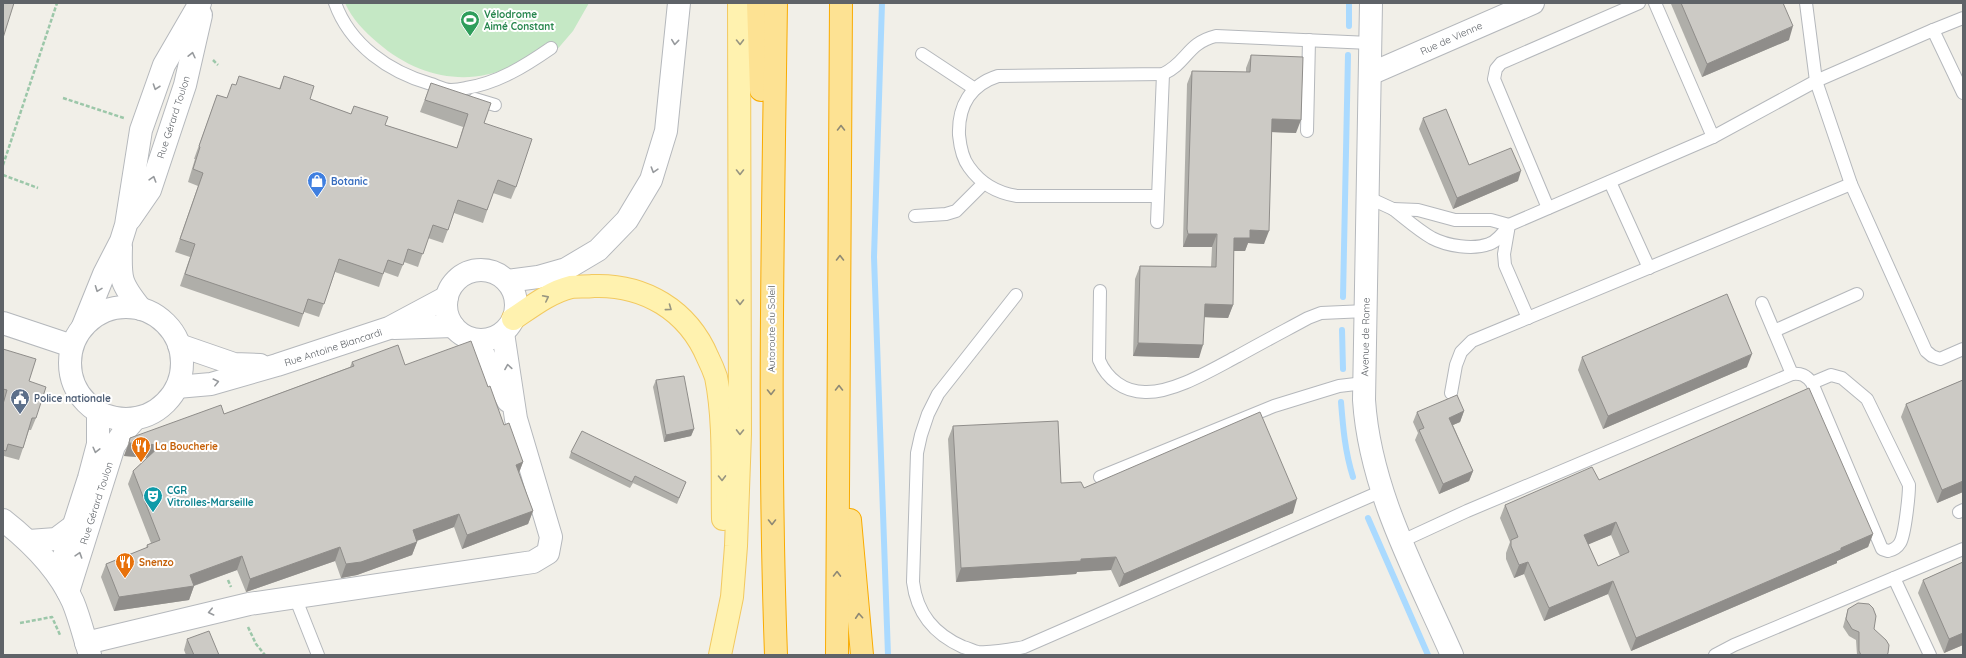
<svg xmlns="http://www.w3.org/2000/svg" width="1966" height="658" viewBox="0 0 1966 658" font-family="Quicksand,sans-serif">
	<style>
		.green { fill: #c5e8c5 }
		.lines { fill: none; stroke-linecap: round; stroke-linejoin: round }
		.stream { stroke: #aadaff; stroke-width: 6 }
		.service-casing { stroke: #b5b8bc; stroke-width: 14 }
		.minor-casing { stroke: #b5b8bc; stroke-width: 24 }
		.tertiary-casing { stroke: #b5b8bc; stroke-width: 24 }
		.primary-casing { stroke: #f2c960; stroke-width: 24 }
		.motorway-casing { stroke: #f9ab00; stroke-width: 24 }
		.path { stroke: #9cc7a9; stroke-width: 2.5; stroke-dasharray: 4 2; stroke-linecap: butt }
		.service { stroke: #fff; stroke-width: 12 }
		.minor { stroke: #fff; stroke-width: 22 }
		.tertiary { stroke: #fff; stroke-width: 22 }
		.primary { stroke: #fff2af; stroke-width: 22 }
		.motorway { stroke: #fde293; stroke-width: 22 }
		.wall { fill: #afaea9; fill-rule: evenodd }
		.shaded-wall { fill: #8f8d8a }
		.building { fill: #cccac5; stroke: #8f8d8a; fill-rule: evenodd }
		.oneway { stroke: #979a9d }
		.oneway2 { stroke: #979581 }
		.oneway3 { stroke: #8e8975 }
		.labels { text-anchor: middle; stroke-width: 4; stroke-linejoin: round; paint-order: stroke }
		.leisure-label { font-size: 10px; font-weight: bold; fill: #27864d; stroke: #fff; text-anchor: start }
		.street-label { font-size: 10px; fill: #5f6368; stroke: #fff }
		.shop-label { font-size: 10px; font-weight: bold; fill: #366cbe; stroke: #fff; text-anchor: start }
		.service-label { font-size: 10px; font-weight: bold; fill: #4e5e75; stroke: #fff; text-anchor: start }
		.food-label { font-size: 10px; font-weight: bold; fill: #c56008; stroke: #fff; text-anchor: start }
		.culture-label { font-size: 10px; font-weight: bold; fill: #0d838f; stroke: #fff; text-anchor: start }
	</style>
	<rect width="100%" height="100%" fill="#f1efe8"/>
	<!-- green -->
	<path class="green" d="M345 3H589L573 31 555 52 546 43C495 90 429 87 378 43 364 31 352 19 345 3Z"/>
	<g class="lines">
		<!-- stream -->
		<g class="stream">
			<polyline points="882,3 874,257 888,655"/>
			<polyline points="1349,26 1349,3"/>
			<polyline points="1343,297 1348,55"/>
			<polyline points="1342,330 1343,369"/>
			<path d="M1341 402C1343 427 1345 452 1353 477"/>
			<polyline points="1368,518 1428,655"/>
		</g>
		<defs>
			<g id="service">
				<path d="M335 3C350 45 389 72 431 84 437 86 445 90 451 90 456 90 462 89 466 88 498 83 525 66 551 48"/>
				<polyline points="1655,3 1713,137"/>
				<polyline points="1806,3 1816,81 1851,184 1926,351 1932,356 1940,359 1963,349"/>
				<polyline points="1933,30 1963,18"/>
				<polyline points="922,54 975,89"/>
				<polyline points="475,99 495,105"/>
				<polyline points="1307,131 1309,40"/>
				<polyline points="1610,182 1649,268"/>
				<path d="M1158 196H1017C997 193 981 184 969 167 962 158 960 145 959 135 958 106 970 85 998 76L1163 74C1187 63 1187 43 1216 36L1370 43"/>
				<polyline points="1367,197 1393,209"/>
				<polyline points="1548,208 1494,79 1496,69 1501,63 1639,3"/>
				<path d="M1393 209 1418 210 1455 220H1491L1509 225C1504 232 1498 241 1489 244 1473 250 1447 246 1432 238 1418 230 1406 219 1393 209Z"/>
				<polyline points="915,216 946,214 956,211 984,183"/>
				<polyline points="1157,222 1163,74"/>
				<path d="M1100 291 1099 360C1107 379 1124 392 1145 392 1174 393 1213 369 1238 356 1261 343 1284 331 1308 318L1321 313 1366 311"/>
				<path d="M1016 295 938 394 928 414 921 435 917 453 913 582C917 614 934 634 963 647 968 648 973 651 978 652 993 653 1009 650 1024 647L1382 491"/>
				<polyline points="1762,303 1792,374"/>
				<polyline points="1528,318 1505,265 1504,254 1509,225 1713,137 1816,81 1933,30 1963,93"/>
				<polyline points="1774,331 1857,294"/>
				<polyline points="1451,393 1456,365 1461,352 1472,341 1851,184"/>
				<polyline points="1100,477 1274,406 1339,386 1364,383"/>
				<polyline points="1959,512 1963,510"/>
				<path d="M1402 541 1467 511 1792 374C1801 373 1806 375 1812 383L1882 549 1888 551C1893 550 1897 548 1900 543 1905 535 1909 495 1909 485L1867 399 1842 378 1831 375 1812 383"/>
				<polyline points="1894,578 1930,655"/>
				<polyline points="295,597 318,655"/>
				<polyline points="1715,655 1734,645 1963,549"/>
			</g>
			<g id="minor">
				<path d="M1371 3 1364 400C1370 491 1416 573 1452 655"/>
				<polyline points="1370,74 1533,3"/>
				<polyline points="130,219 150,190 185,85 201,15"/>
				<path d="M121 247C120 279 120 283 141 309"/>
				<circle cx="481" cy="305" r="35"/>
				<polyline points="507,281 538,277 566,269 598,250 627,220 651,180 666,131 679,3"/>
				<circle cx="126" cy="363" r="56"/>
				<polyline points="3,323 72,346"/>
				<polyline points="83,326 104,274 121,241 126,225 141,130 164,65 200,3"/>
				<polyline points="394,328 453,326"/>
				<polyline points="476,340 508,401"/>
				<polyline points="179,345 234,364 260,365"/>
				<polyline points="177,387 211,384 277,365 389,328 447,297"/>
				<polyline points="29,541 56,539 72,527"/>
				<polyline points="61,565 89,478 98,444 98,412"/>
				<polyline points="68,592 114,446 123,433 135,419"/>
				<polyline points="86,643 249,604 533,562 548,553 551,537 516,419 503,333"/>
			</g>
			<path id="tertiary" d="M3 520C31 542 58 568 73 602 80 619 84 637 90 655"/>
			<g id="primary">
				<path d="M513 319C531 307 550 292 571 287 578 286 586 287 593 286 644 284 688 310 708 358 711 364 714 371 716 377 725 422 722 474 723 519"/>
				<polyline points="720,655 732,597 736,546 740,434 739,3"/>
			</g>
			<g id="motorway">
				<polyline points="758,3 761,90"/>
				<path d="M776 3C773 220 768 438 776 655"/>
				<polyline points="850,520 862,655"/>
				<polyline points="837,655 841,3"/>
			</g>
		</defs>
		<!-- service casing -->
		<use href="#service" class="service-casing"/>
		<!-- minor casing -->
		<use href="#minor" class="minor-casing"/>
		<!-- tertiary casing -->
		<use href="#tertiary" class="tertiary-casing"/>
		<!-- primary casing -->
		<use href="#primary" class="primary-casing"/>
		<!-- motorway casing -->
		<use href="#motorway" class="motorway-casing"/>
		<!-- path -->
		<g class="path">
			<polyline points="213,60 218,65"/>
			<polyline points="63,98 124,118"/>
			<polyline points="3,165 57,3"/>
			<polyline points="3,175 38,188"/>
			<polyline points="228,580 231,587"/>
			<polyline points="20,623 52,617 60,635"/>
			<polyline points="248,627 256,644 265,655"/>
		</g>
		<!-- service -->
		<use href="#service" class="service"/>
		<!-- minor -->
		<use href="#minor" class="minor"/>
		<!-- tertiary -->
		<use href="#tertiary" class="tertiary"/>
		<!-- primary -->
		<use href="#primary" class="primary"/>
		<!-- motorway -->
		<use href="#motorway" class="motorway"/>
	</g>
	<!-- wall -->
	<g class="wall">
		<polygon points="1671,3 1783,3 1789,40 1702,77 1671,4"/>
		<polygon points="1251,55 1296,133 1272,132 1264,244 1248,243 1245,251 1234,251 1233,305 1228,318 1204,317 1199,358 1133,356 1135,279 1140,266 1211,267 1212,247 1183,247 1183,242 1187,84 1192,71 1246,72 1246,68"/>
		<polygon points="284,76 310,99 351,114 354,106 385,125 457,148 463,127 420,112 431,83 484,123 516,187 511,199 493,193 483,223 454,213 443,243 428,238 418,267 404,262 398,277 384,272 379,287 335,272 319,317 304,312 299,327 180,286 190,257 175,252 198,186 188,182 195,159 194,159 217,95 227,98 279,89"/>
		<polygon points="1423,118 1469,165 1518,181 1453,209 1419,129"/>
		<polygon points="3,349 29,381 36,418 31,430 29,430 19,460 4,456 3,460"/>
		<polygon points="1582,357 1747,367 1603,429 1578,370"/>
		<polygon points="352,362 405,365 488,387 504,425 523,462 519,473 533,511 528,524 462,549 454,527 417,541 417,542 412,555 357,575 341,578 335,561 246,592 237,570 194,586 189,600 114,611 101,577 106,564 146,548 147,545 151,543 128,484 133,471 147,458 124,456 130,438 224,414 350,367"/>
		<polygon points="656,380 694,429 691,436 664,442 653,387"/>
		<polygon points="1963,380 1963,492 1937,503 1901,417 1906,404"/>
		<polygon points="1464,411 1460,422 1453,425 1473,471 1469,481 1439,494 1415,440 1418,433 1413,422 1417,412"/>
		<polygon points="953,426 1061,483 1084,488 1293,513 1119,587 1111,570 1077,572 1076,574 956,582 948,439"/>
		<polygon points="571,452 686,482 677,504 633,483 630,488 569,458"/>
		<path d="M1599 480 1873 534 1868 547 1837 561V563L1631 651 1608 594 1544 621 1524 574 1514 578 1506 559V553L1510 542 1500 518 1505 505ZM1611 535 1620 556 1598 566 1588 544Z"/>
		<polygon points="1963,562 1963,645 1944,653 1918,593 1923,580"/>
		<polygon points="1848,609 1874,629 1888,655 1857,655 1856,640 1849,636 1843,627 1846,616"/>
		<polygon points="187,639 219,655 186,655 184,650"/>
	</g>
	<!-- shaded-wall -->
	<g class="shaded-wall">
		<polygon points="1793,26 1789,40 1702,77 1707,64"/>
		<polygon points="1272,119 1301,120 1296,133 1267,132"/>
		<polygon points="1521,171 1518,181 1453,209 1457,198"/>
		<polygon points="1250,230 1269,231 1264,244 1248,243 1245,251 1230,251 1234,238"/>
		<polygon points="1188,234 1217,234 1212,247 1183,247"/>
		<polygon points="1205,304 1233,305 1228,318 1200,317"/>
		<polygon points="1138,343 1203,345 1199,358 1133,356"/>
		<polygon points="1752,354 1747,367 1603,429 1608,416"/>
		<polygon points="1464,411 1460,422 1446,428 1449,418"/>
		<polygon points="694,429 691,436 664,442 666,435"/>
		<polygon points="129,443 161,445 157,458 124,456"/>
		<polygon points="523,462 518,475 516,465"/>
		<polygon points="1473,471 1469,481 1439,494 1443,484"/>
		<polygon points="1963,481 1963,492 1937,503 1942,490"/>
		<polygon points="1297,499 1293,513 1119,587 1124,574"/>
		<polygon points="533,511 528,524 462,549 467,535"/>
		<polygon points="459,514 454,527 408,544 413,530"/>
		<polygon points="1616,522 1611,535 1580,548 1584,535"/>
		<polygon points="1873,534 1868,547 1837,561 1837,563 1631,651 1636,638"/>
		<polygon points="417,542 412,555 357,575 341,578 346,564"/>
		<polygon points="340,547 335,561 246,592 250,579"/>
		<polygon points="242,556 237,570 190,587 194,586 189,600 114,611 119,597 190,575"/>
		<polygon points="1116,557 1111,570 1077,572 1076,574 956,582 961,568 1081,559"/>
		<polygon points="1528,562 1524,574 1514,578 1519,565"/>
		<polygon points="1613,581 1608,594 1544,621 1549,608"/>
		<polygon points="1963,633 1963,645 1944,653 1949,639"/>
	</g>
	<!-- building -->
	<g class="building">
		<polygon points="3,3 14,3 3,38"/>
		<polygon points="1681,3 1783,3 1793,26 1707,64"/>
		<polygon points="1251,55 1303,57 1301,120 1272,119 1269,231 1250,230 1250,238 1234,238 1233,305 1205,304 1203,345 1138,343 1140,266 1216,267 1217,234 1188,234 1187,229 1192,71 1250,72"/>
		<polygon points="239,76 280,89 284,76 314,86 310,99 351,114 354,106 388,117 385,125 457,148 468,114 425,100 431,83 491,103 484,123 532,139 516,187 498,180 487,210 458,200 448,230 433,225 423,254 408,249 403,265 388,260 383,274 339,259 324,304 308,299 303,314 185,274 195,244 180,239 203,173 193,169 200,147 199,146 217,95 227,98 232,84 236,85"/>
		<polygon points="1446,109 1469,165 1511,148 1521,171 1457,198 1423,118"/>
		<polygon points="1727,294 1752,354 1608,416 1582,357"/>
		<polygon points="471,341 488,387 490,386 504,425 509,423 523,462 516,465 533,511 467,535 459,514 413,530 417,542 361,562 346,564 340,547 250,579 242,556 190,575 194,586 119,597 106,564 148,547 147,545 160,540 133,471 161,445 129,443 130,438 221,405 224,414 354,366 352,362 398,345 405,365"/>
		<polygon points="3,349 36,359 29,381 46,387 36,418 32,418 23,448 8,444 6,451 3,450 3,404 7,390 3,389"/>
		<polygon points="684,376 694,429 666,435 656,380"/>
		<polygon points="1963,380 1963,481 1942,490 1906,404"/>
		<path d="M1809 388 1873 534 1841 548V550L1636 638 1613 581 1549 608 1528 562 1519 565 1511 546V540L1518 537 1505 505 1592 467 1599 480ZM1616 522 1629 552 1598 566 1584 535Z"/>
		<polygon points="1457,395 1464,411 1449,418 1473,471 1443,484 1419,430 1424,428 1417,412"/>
		<polygon points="1260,412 1297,499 1124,574 1116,557 1081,559 1081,561 961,568 953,426 1058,421 1061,483 1081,482 1084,488"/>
		<polygon points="582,431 686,482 679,498 635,476 632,482 571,452"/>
		<polygon points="1963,562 1963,633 1949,639 1923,580"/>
		<polygon points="1858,603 1869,604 1873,608 1876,616 1874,629 1886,640 1889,645 1888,653 1887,655 1861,655 1859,651 1859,632 1852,629 1846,619 1848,609"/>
		<polygon points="209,631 219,655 194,655 187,639"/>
	</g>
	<!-- one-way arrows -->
	<defs><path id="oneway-chevron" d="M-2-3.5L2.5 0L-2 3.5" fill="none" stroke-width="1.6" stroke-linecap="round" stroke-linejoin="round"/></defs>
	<g class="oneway">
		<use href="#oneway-chevron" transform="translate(675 42) rotate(96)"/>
		<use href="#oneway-chevron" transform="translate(192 55) rotate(-77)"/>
		<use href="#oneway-chevron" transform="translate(156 87) rotate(109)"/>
		<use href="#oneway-chevron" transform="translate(654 170) rotate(107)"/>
		<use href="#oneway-chevron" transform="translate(153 179) rotate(-73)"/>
		<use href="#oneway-chevron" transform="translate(98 289) rotate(111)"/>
		<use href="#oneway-chevron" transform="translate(508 367) rotate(-99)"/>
		<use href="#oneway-chevron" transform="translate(216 382) rotate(-14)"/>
		<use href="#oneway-chevron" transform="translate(96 450) rotate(104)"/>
		<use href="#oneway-chevron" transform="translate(79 555) rotate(-72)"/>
		<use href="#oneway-chevron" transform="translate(211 612) rotate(167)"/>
	</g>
	<g class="oneway2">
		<use href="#oneway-chevron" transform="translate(740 42) rotate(89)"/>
		<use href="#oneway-chevron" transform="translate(740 172) rotate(90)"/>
		<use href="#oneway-chevron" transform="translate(546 298) rotate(-27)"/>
		<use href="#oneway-chevron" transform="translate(740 302) rotate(90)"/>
		<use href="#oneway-chevron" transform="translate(669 308) rotate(36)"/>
		<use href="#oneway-chevron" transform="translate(740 432) rotate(91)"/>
		<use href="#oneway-chevron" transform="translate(722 478) rotate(89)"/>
	</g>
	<g class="oneway3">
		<use href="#oneway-chevron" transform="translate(841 128) rotate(-90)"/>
		<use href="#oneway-chevron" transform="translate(840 258) rotate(-90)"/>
		<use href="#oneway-chevron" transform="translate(839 388) rotate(-90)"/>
		<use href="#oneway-chevron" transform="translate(771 392) rotate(90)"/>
		<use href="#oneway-chevron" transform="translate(772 522) rotate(90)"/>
		<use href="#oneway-chevron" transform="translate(837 574) rotate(-89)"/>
		<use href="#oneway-chevron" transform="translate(859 616) rotate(-94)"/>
	</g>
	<!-- icons -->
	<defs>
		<symbol id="stadium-pin" viewBox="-11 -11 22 30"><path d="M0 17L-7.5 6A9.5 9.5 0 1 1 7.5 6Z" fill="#2e9e5b" stroke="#fff"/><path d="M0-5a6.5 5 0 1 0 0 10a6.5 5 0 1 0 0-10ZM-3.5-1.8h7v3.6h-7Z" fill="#fff"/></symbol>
		<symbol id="shop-pin" viewBox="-11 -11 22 30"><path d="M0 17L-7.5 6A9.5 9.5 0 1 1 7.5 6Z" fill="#3f7fe0" stroke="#fff"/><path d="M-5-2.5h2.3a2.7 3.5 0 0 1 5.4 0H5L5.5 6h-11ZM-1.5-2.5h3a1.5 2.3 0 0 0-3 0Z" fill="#fff"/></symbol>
		<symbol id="civic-pin" viewBox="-11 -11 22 30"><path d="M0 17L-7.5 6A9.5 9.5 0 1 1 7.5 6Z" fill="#5c6f8a" stroke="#fff"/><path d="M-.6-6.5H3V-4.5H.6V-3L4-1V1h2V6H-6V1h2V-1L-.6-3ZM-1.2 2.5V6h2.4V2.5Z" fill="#fff"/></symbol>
		<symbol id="restaurant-pin" viewBox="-11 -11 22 30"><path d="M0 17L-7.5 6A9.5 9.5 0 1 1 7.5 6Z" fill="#e8710a" stroke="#fff"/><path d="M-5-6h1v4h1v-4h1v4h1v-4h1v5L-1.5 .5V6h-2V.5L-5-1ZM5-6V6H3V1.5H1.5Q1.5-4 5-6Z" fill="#fff"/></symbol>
		<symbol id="theatre-pin" viewBox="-11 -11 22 30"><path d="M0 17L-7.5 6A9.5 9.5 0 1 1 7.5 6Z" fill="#0f9aa8" stroke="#fff"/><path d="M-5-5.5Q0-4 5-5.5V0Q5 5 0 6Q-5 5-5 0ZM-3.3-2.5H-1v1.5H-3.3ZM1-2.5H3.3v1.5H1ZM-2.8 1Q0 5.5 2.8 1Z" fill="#fff"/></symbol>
	</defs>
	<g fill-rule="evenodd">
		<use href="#stadium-pin" x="459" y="9" width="22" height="30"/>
		<use href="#shop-pin" x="306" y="170" width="22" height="30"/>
		<use href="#civic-pin" x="9" y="387" width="22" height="30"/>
		<use href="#restaurant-pin" x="130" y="435" width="22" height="30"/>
		<use href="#theatre-pin" x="142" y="485" width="22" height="30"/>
		<use href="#restaurant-pin" x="114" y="551" width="22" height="30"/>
	</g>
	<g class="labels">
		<!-- leisure labels -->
		<g class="leisure-label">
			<text x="484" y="18">Vélodrome<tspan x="484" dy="12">Aimé Constant</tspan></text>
		</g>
		<!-- street labels -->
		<g class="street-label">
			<text transform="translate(1451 38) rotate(-24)" y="4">Rue de Vienne</text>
			<text transform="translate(173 117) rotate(-72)" y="4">Rue Gérard Toulon</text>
			<text transform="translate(771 329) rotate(-90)" y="4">Autoroute du Soleil</text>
			<text transform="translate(1365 337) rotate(-89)" y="4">Avenue de Rome</text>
			<text transform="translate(333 347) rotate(-18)" y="4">Rue Antoine Biancardi</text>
			<text transform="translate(96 503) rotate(-72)" y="4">Rue Gérard Toulon</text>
		</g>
		<!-- shop labels -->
		<g class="shop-label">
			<text x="331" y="185">Botanic</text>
		</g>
		<!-- service labels -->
		<g class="service-label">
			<text x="34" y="402">Police nationale</text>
		</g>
		<!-- food labels -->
		<g class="food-label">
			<text x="155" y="450">La Boucherie</text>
			<text x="139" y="566">Snenzo</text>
		</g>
		<!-- culture labels -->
		<g class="culture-label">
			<text x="167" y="494">CGR<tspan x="167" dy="12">Vitrolles-Marseille</tspan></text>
		</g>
	</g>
	<!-- border -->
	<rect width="1966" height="658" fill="none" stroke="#5f6368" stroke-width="8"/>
</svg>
